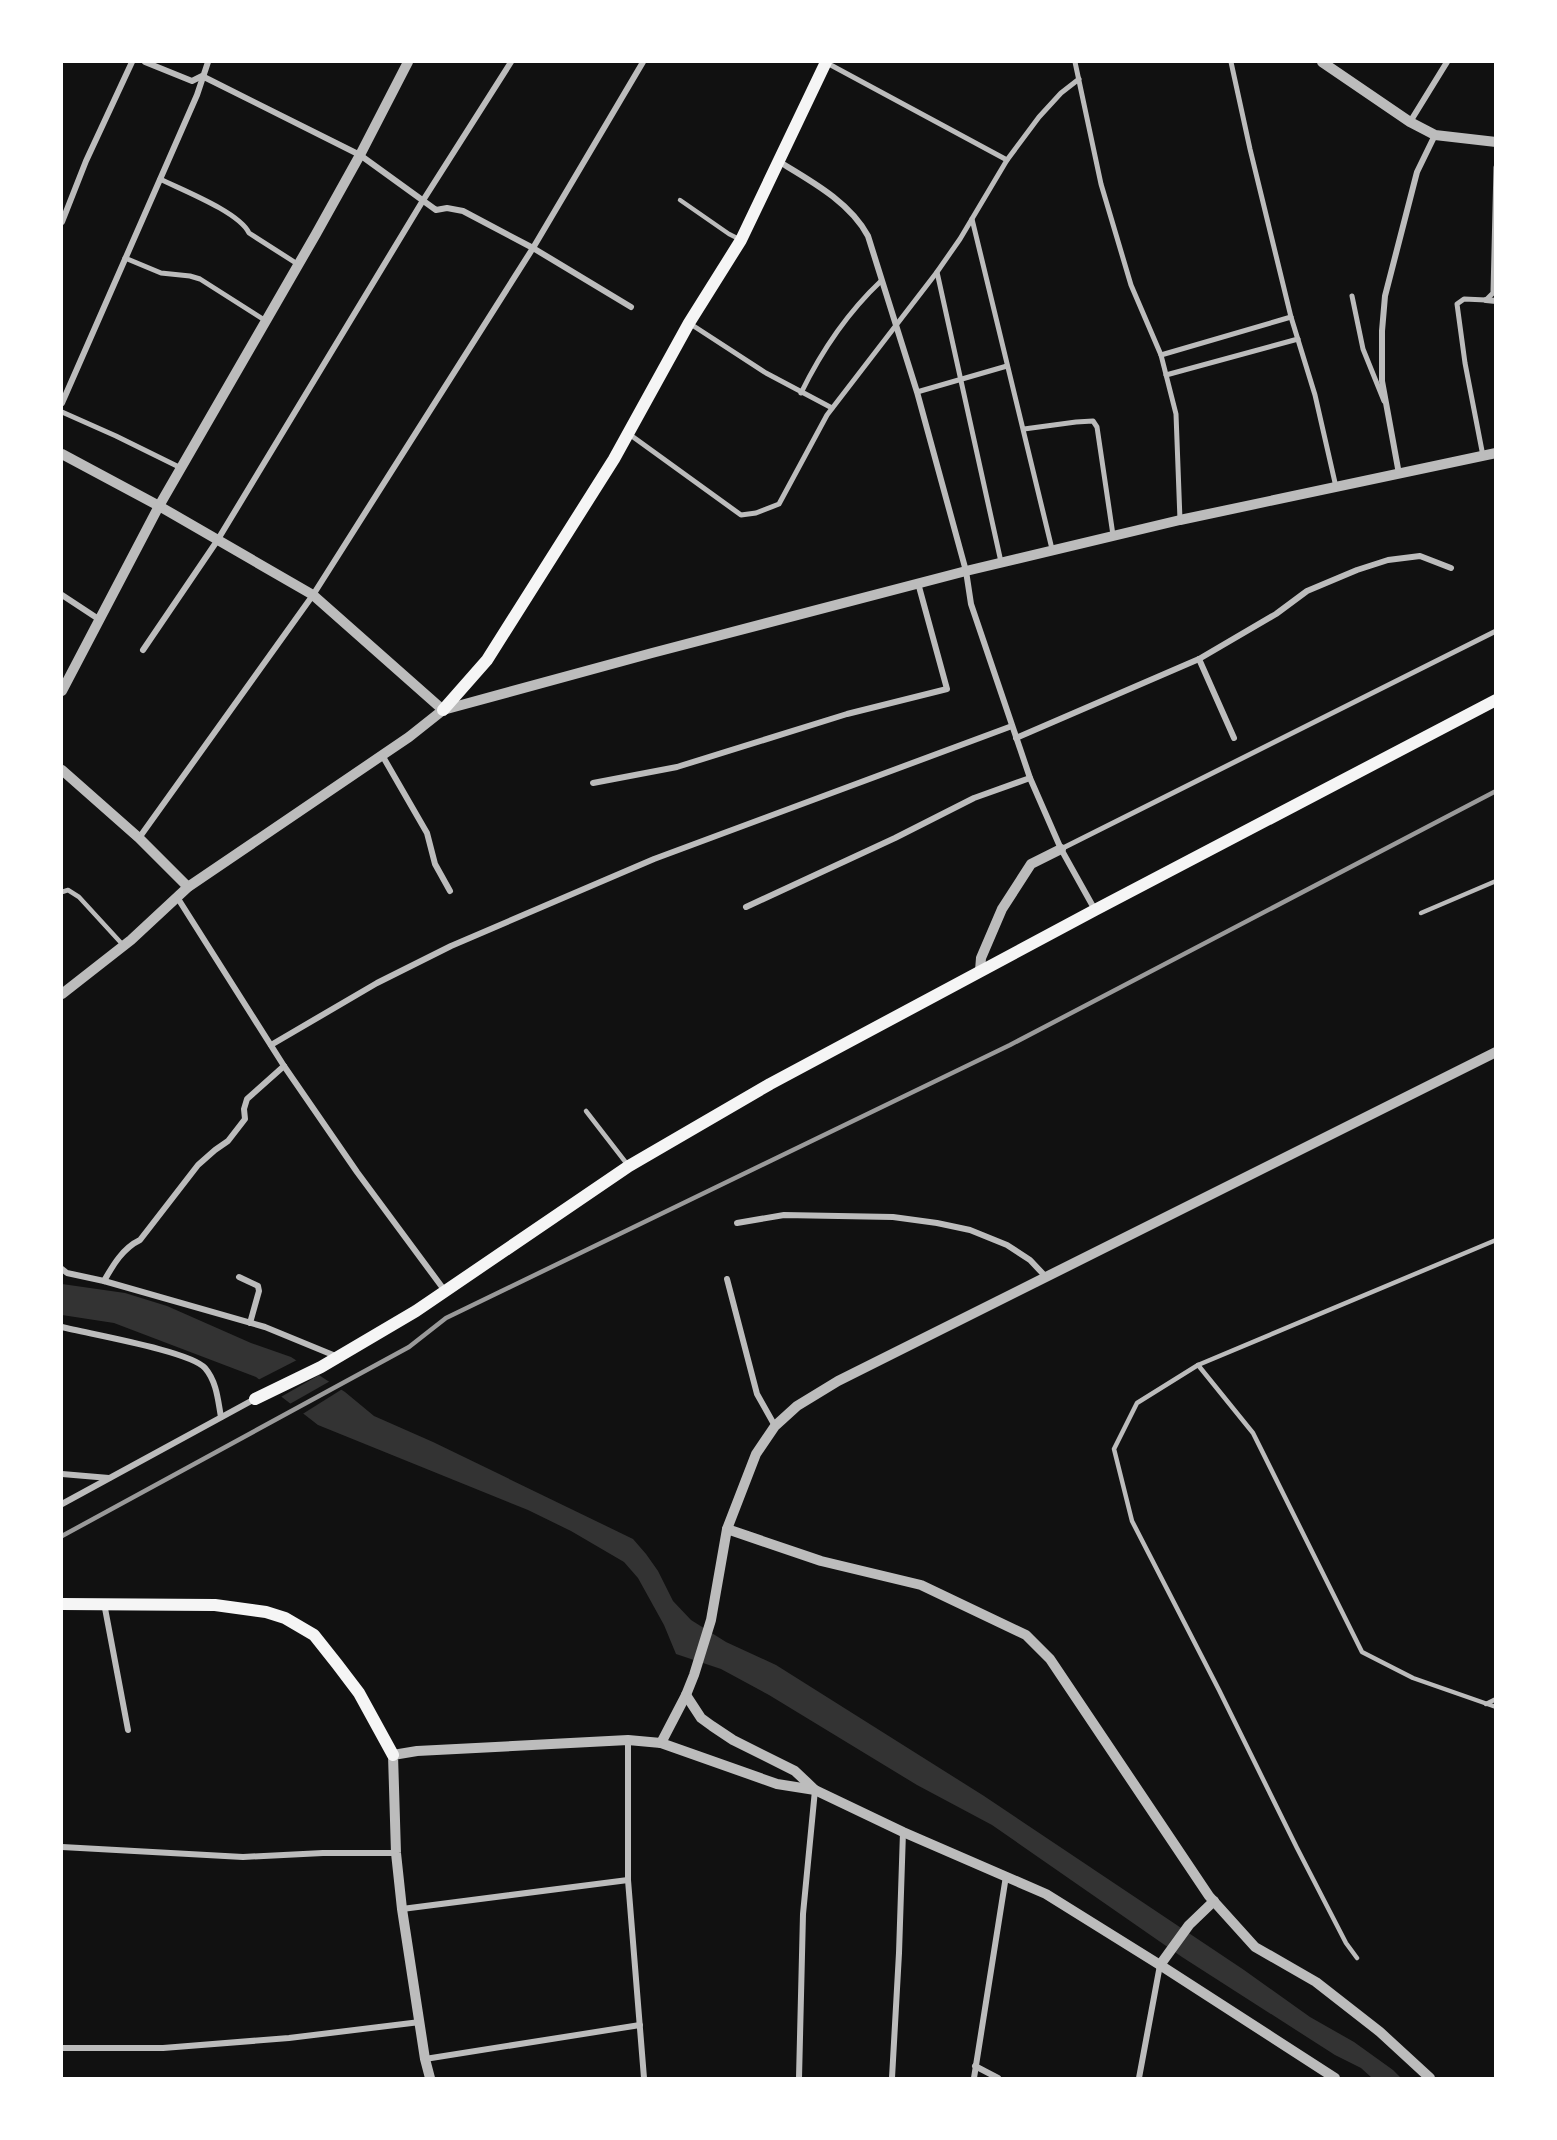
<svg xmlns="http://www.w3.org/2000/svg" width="1557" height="2140" viewBox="0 0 1557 2140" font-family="'PT Sans',sans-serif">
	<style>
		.water { fill: #333 }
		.pier { fill: #111 }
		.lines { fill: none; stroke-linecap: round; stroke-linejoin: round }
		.service { stroke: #bcbcbc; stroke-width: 4.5 }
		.pedestrian { stroke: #bcbcbc; stroke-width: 5 }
		.minor { stroke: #bcbcbc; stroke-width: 6 }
		.tertiary { stroke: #bcbcbc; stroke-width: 10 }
		.secondary { stroke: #f5f5f5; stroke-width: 12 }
		.rail { stroke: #9a9a9a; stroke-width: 4.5 }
	</style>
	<rect width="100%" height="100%" fill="#111"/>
	<!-- water -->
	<polygon class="water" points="62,1284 125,1293 167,1306 251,1343 291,1357 345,1392 374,1416 433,1442 633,1539 646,1554 658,1571 673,1601 691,1620 726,1642 776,1665 984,1796 1244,1970 1310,2017 1354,2042 1393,2070 1401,2078 1372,2078 1361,2068 1335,2055 1182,1957 992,1825 917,1785 769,1695 721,1669 676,1654 664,1625 638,1578 624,1562 571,1531 528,1510 318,1425 256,1377 114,1323 62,1315"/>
	<!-- pier -->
	<g class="pier">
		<polygon points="299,1359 321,1374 279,1398 256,1381"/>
		<polygon points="332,1380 344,1388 301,1415 288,1405"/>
	</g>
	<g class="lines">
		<!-- service -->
		<g class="service">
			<polyline points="680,200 729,234 741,240"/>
			<polyline points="62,892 68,890 79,897 123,945"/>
			<polyline points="1421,913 1496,881"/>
			<polyline points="586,1111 627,1164"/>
			<polyline points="1198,1365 1253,1433 1362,1652 1413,1678 1496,1707"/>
			<polyline points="1486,1704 1496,1699"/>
			<polyline points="1357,1958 1346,1943 1297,1848 1219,1690 1132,1521 1114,1449 1137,1403 1198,1365 1496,1240"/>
		</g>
		<!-- pedestrian -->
		<g class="pedestrian">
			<polyline points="1075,62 1101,184 1131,285 1161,355 1176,414 1180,520"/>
			<polyline points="1231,62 1250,149 1291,317 1315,395 1336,487"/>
			<polyline points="827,63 1007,160"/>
			<path d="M160 179C182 190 239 212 249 233L299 265"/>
			<polyline points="972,219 1052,549"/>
			<polyline points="125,258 161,273 190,276 200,279 266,321"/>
			<polyline points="937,272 1001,562"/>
			<polyline points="1352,296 1363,349 1384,401"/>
			<polyline points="689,323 766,373 832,408"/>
			<polyline points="1161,355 1291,317"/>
			<polyline points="1166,375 1298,339"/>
			<polyline points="917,392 1007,366"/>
			<path d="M801 393C822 350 847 313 881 281"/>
			<polyline points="62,412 116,436 181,468"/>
			<polyline points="1024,429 1076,422 1093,421 1097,427 1113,535"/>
			<polyline points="629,434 741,515 756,513 779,504 827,415 937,272 960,239 1007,160 1039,117 1061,93 1079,79"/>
			<polyline points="1483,456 1465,363 1457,304 1464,299 1486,300 1493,293 1496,167"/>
			<polyline points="1061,849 1496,631"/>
		</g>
		<!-- minor -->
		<g class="minor">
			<polyline points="145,62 192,81 202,76 360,155 436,210 447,208 463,211 533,248 631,307"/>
			<polyline points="1410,122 1447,62"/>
			<path d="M778 161C811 181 850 202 868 236L917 392 966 571 971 604 1030 778 1061 849 1095 910"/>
			<polyline points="62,222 86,161 132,62"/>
			<polyline points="1486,300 1496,301"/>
			<polyline points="62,403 197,95 208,62"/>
			<polyline points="1399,474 1382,381 1382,331 1385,296 1417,172 1435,135"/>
			<polyline points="62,595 100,620"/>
			<polyline points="143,650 217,541 422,202 511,62"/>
			<polyline points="1199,659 1234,738"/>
			<polyline points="1016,738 1199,659 1276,614 1307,591 1357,570 1388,560 1420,556 1451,568"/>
			<polyline points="382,755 427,833 435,864 450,891"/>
			<polyline points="593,783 677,767 847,714 947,689 918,583"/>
			<polyline points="139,838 313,595 533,248 643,62"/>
			<polyline points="177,897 284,1066 357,1172 445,1291"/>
			<polyline points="746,907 895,838 974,798 1030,778"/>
			<polyline points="271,1045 377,983 451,946 654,859 1012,726"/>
			<polyline points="737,1223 784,1215 893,1217 937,1223 970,1230 1007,1245 1030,1260 1046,1277"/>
			<polyline points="62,1269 67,1273 104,1281 265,1327 338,1357"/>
			<polyline points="239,1277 258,1286 259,1291 250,1323"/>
			<polyline points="727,1279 757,1394 775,1426"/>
			<path d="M104 1281C113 1265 123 1248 140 1240L198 1165 215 1150 228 1141 245 1119 244 1109 247 1099 284 1066"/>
			<path d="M62 1327C89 1334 190 1351 205 1368 217 1382 218 1401 221 1417"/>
			<polyline points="62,1474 109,1478"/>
			<polyline points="62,1504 255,1399"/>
			<polyline points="104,1603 128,1730"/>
			<polyline points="628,1740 628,1880 644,2078"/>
			<polyline points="62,1847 243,1857 323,1853 396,1853"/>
			<polyline points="402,1909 628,1880"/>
			<polyline points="62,2048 163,2048 289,2038 420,2022"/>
			<polyline points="425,2059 640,2025"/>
			<polyline points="975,2066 998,2078"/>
			<polyline points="799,2078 803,1914 815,1790"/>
			<polyline points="892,2078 899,1953 903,1832"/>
			<polyline points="974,2078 1006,1876"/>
			<polyline points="1139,2078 1160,1965"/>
		</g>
		<!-- tertiary -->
		<g class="tertiary">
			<polyline points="1322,62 1410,122 1435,135 1496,142"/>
			<polyline points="62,454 159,506 313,595 443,710"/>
			<polyline points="62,691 159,506 316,234 360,155 408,62"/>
			<polyline points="62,770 139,838 188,887"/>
			<polyline points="980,971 981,958 1002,909 1031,864 1061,849"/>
			<polyline points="62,994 131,940 188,887 409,737 443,710 652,653 966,571 1180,520 1496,453"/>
			<polyline points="727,1529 821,1561 921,1585 1026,1635 1050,1659 1209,1896 1255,1947 1316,1982 1380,2032 1430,2078"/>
			<polyline points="686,1695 701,1718 712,1726 733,1740 795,1771 815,1790"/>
			<polyline points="661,1743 686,1695 694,1675 711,1620 727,1529 756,1454 775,1426 797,1406 838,1381 1496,1052"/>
			<polyline points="1160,1965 1189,1925 1214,1901"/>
			<polyline points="430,2078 425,2059 402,1909 396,1853 393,1755 417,1751 628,1740 661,1743 777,1784 815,1790 903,1832 1046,1894 1160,1965 1335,2078"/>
		</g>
		<!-- secondary -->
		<g class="secondary">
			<polyline points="443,710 487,660 614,459 689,323 741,240 826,62"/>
			<polyline points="255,1399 321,1367 416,1311 629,1166 770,1084 1095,910 1496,700"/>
			<polyline points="62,1604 215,1605 266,1612 285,1618 314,1635 337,1664 359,1693 393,1755"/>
		</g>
		<!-- rail -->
		<polyline class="rail" points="62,1536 409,1347 446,1318 1010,1045 1496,791"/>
	</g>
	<!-- border -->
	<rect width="1557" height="2140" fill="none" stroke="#ffffff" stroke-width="126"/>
</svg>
